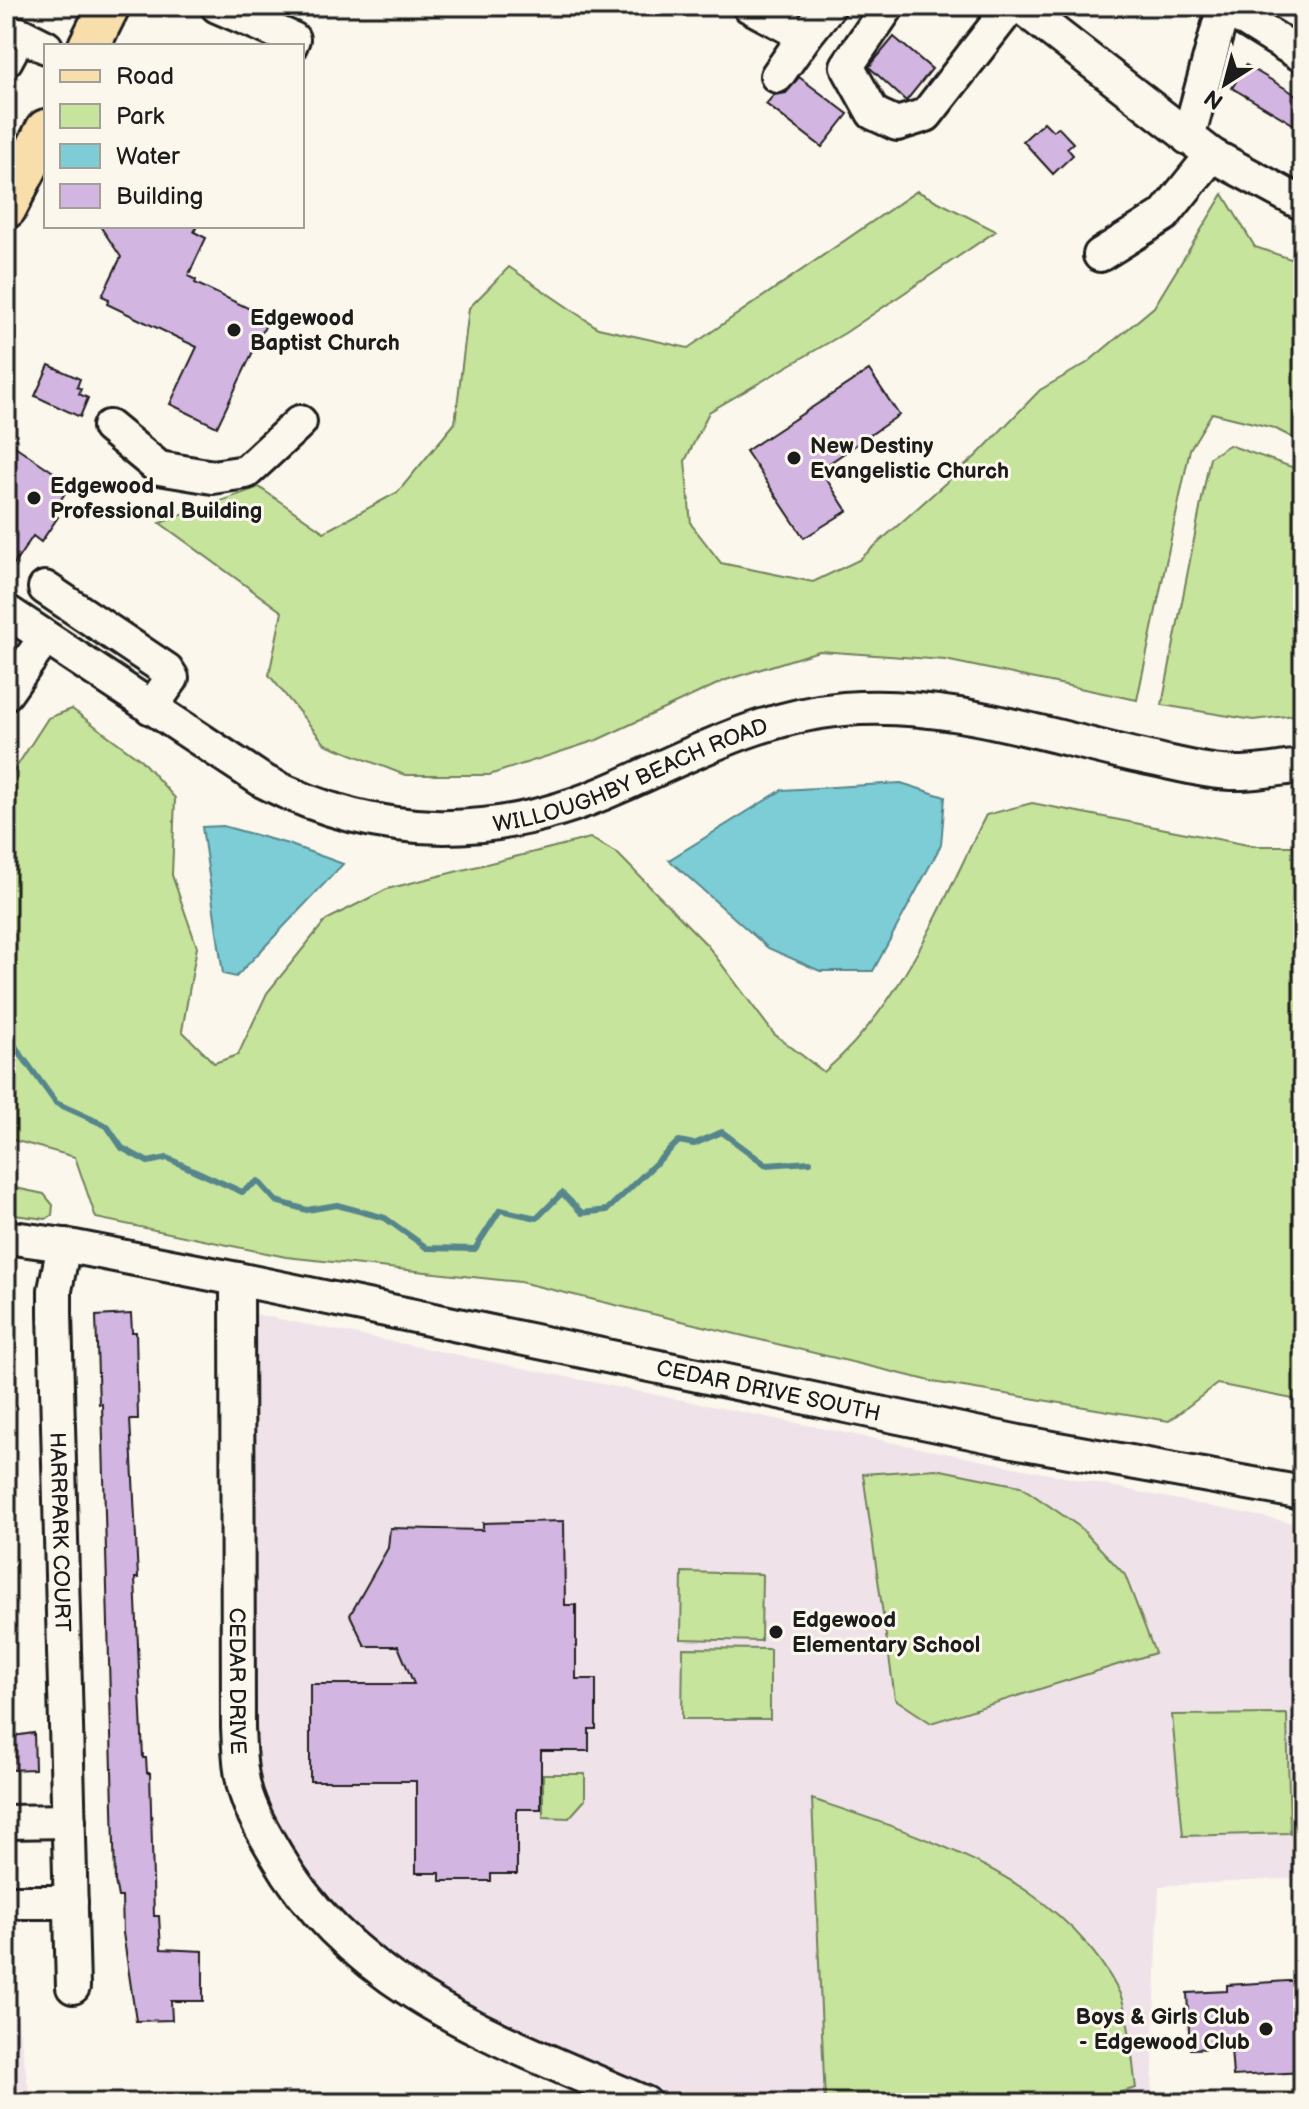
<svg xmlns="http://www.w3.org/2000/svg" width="1309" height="2109" viewBox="0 0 1309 2109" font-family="'Balsamiq Sans',sans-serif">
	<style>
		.built { fill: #efe3e9 }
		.green { fill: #c6e49b; stroke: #71805c; stroke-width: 2 }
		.water { fill: #7ccdd6; stroke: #56868c; stroke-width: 2 }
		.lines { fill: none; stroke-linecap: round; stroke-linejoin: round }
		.stream { stroke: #56868c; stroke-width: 6 }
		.building { fill: #d3b5e2; stroke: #1c1c1c; stroke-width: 2 }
		.minor-casing { stroke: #1c1c1c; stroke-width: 38 }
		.major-casing { stroke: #1c1c1c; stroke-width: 46 }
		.minor { stroke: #fbf7ec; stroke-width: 32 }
		.major { stroke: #f8deab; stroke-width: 40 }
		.poi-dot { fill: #1c1c1c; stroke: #fbf7ec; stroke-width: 3 }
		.labels { text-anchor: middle; stroke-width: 6; stroke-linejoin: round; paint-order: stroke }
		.poi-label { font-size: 22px; font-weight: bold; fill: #1c1c1c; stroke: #fbf7ec; text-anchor: start }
		.street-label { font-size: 22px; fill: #1c1c1c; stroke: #fbf7ec }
	</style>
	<rect width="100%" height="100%" fill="#fbf7ec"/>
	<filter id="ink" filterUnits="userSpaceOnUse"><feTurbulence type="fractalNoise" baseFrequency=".0125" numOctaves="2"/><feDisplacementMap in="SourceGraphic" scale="16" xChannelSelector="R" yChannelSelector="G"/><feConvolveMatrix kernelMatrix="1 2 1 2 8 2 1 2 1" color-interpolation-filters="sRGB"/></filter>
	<g filter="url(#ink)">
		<!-- built -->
		<g class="built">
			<polygon points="255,1314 1303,1525 1303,1878 1159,1886 1152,2094 1142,2103 673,2103 469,2010 387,1964 325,1903 272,1832 247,1738"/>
			<polygon points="6,2007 17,2016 31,2103 6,2103"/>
		</g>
		<!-- green -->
		<g class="green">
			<polygon points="917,191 996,231 845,333 709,412 685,461 691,524 721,563 813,582 859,560 977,455 1040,390 1087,363 1154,307 1223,194 1255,247 1303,263 1303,443 1274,428 1212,413 1190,449 1137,700 945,660 819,651 726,680 597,740 489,775 405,775 325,744 269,675 282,612 160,523 259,487 324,532 398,492 455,423 469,308 509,267 598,328 688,348"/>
			<polygon points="1229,445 1303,471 1303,714 1253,720 1162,705 1210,457"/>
			<path d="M72 709 141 760 175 798 172 875 197 947 182 1031 214 1063 238 1055 267 993 326 920 387 889 590 838 617 853 707 945 774 1034 824 1072C903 1004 940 907 986 815L1032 803 1253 846H1303V1401L1217 1384 1169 1421 939 1383 520 1282 286 1257 96 1218 75 1157 6 1138V783L48 718Z"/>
			<polygon points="6,1186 44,1194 53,1205 52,1215 46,1219 6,1214"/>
			<polygon points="936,1469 1020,1486 1080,1527 1125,1575 1155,1653 931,1723 895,1699 863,1474"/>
			<polygon points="682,1572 762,1574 761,1641 681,1639"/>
			<polygon points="683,1648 770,1649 770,1719 682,1719"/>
			<polygon points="1287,1714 1290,1833 1183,1836 1172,1715"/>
			<polygon points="543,1774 585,1774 585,1800 569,1818 543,1817"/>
			<path d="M812 1799C925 1837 1061 1877 1119 1992 1130 2015 1132 2062 1136 2088L1080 2103H825Z"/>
		</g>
		<!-- water -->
		<g class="water">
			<polygon points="901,783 945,797 941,845 873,971 820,971 768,948 669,860 782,790"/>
			<polygon points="223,826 288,844 343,864 236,977 223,974 202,827"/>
		</g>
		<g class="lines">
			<!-- stream -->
			<polyline class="stream" points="6,1044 14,1045 56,1103 107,1126 122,1148 148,1162 167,1158 242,1192 258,1181 276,1201 307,1210 337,1205 385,1218 427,1248 475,1249 500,1210 537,1218 562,1193 582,1213 607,1210 679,1141 694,1144 722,1132 766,1165 810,1162"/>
		</g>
		<!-- building -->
		<g class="building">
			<polygon points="894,37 932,69 906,101 869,67"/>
			<polygon points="1246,65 1303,99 1303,130 1232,88"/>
			<polygon points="799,77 848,114 822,147 766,104 774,95 786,93"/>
			<polygon points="1044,122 1053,131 1058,127 1073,143 1067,148 1073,155 1053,174 1023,141"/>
			<polygon points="100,226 197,226 194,232 206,238 188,276 196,280 195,283 269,318 217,427 170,404 197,347 107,304 109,299 102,296 121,257"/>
			<polygon points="49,365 80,379 77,387 81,389 79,394 88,398 80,417 35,396"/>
			<polygon points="869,370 899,415 827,465 833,473 825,477 847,511 804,538 746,451"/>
			<polygon points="6,440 71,484 52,513 58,517 41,542 33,536 6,576"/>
			<polygon points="131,1314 132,1332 136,1332 138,1419 130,1419 138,1578 135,1578 143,1758 146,1758 147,1773 150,1773 154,1916 159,1916 161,1949 203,1951 203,2001 171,2001 172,2020 136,2021 123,1933 122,1897 118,1897 115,1881 102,1404 99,1404 96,1316"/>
			<polygon points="564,1521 565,1605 576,1605 576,1679 596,1679 596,1729 589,1729 589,1751 541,1751 541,1809 517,1809 517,1874 491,1874 491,1881 440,1881 440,1873 416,1873 416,1781 310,1781 310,1684 414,1684 398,1646 365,1646 350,1615 388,1548 390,1528 483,1530 483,1523"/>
			<polygon points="34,1733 35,1769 6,1770 6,1737"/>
			<polygon points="1303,1980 1303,2072 1233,2076 1231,2048 1190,2049 1187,1993 1227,1991 1227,1985"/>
		</g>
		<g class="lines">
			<defs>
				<g id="minor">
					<polyline points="217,6 293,39 290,46"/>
					<polyline points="749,6 805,36 829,6"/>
					<polyline points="888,6 847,66 873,113 897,124 926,115 1011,6"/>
					<polyline points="1020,6 1212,155 1303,204"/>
					<polyline points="1224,7 1303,56"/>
					<polyline points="6,60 20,34 46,47"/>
					<polyline points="777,76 805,36"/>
					<polyline points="1188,138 1224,6"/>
					<polyline points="1100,255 1164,215 1212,155"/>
					<polyline points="109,427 159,468 213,477 246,472 300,422"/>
					<polyline points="45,588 167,670 172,678 151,708"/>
					<path id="s1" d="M6 611 263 781C381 842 498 841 618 787 692 754 762 716 844 709 947 700 1049 737 1148 758 1178 764 1212 774 1243 773 1263 772 1283 768 1303 766"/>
					<polyline points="6,693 45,638"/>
					<path id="s2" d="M6 1237 64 1245 237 1279 1019 1442 1303 1493"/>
					<path id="s3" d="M64 1245 55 1290V1313L73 1987"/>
					<path id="s4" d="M237 1279 238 1728C239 1744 239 1761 242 1776 246 1804 262 1830 276 1854 356 1993 505 2041 645 2103"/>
					<polyline points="6,1822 69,1821"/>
					<polyline points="6,1902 71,1902"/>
				</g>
				<g id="major">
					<polyline points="89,46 109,6"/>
					<polyline points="6,208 46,130"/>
				</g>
			</defs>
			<!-- minor casing -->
			<use href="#minor" class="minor-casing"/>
			<!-- major casing -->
			<use href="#major" class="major-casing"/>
			<!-- minor -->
			<use href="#minor" class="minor"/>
			<!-- major -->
			<use href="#major" class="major"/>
		</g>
	</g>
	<!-- markers -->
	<g class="poi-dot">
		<circle cx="234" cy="330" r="8"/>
		<circle cx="794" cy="458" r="8"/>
		<circle cx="34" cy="498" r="8"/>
		<circle cx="776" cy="1632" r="8"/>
		<circle cx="1266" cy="2029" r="8"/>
	</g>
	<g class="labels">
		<!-- poi labels -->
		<g class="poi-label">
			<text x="250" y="325">Edgewood<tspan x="250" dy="25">Baptist Church</tspan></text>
			<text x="810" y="453">New Destiny<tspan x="810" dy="25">Evangelistic Church</tspan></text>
			<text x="50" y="493">Edgewood<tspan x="50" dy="25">Professional Building</tspan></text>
			<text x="792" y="1627">Edgewood<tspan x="792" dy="25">Elementary School</tspan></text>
			<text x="1250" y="2024" text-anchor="end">Boys &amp; Girls Club<tspan x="1250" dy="25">- Edgewood Club</tspan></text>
		</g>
		<!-- street labels -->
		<g class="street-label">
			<text dy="8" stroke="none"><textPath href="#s1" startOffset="692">WILLOUGHBY BEACH ROAD</textPath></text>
			<text dy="8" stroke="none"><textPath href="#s2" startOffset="778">CEDAR DRIVE SOUTH</textPath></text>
			<text dy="8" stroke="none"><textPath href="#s3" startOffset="288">HARRPARK COURT</textPath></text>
			<text dy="8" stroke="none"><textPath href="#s4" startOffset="402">CEDAR DRIVE</textPath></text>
		</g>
	</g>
	<!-- margin -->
	<rect width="1309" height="2109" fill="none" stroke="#fbf7ec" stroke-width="32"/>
	<rect x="16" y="16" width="1277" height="2077" fill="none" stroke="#1c1c1c" stroke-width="3" filter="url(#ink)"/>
	<!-- legend -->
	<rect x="44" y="44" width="260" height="184" fill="#fbf7ec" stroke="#a29f99" stroke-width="2"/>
	<rect x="60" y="70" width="40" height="12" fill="#f8deab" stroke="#a29f99" stroke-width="2"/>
	<text x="116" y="84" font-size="24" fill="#1c1c1c">Road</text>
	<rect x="60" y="104" width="40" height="24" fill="#c6e49b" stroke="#a29f99" stroke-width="2"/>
	<text x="116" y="124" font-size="24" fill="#1c1c1c">Park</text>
	<rect x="60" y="144" width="40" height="24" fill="#7ccdd6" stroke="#a29f99" stroke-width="2"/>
	<text x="116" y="164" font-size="24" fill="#1c1c1c">Water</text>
	<rect x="60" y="184" width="40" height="24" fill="#d3b5e2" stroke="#a29f99" stroke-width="2"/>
	<text x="116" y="204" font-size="24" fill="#1c1c1c">Building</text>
	<!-- north arrow -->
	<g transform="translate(1225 84) rotate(216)" stroke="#fbf7ec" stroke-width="6" paint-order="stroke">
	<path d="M0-6L14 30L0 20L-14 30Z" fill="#1c1c1c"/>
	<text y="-12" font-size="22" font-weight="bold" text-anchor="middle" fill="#1c1c1c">N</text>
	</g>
</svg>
